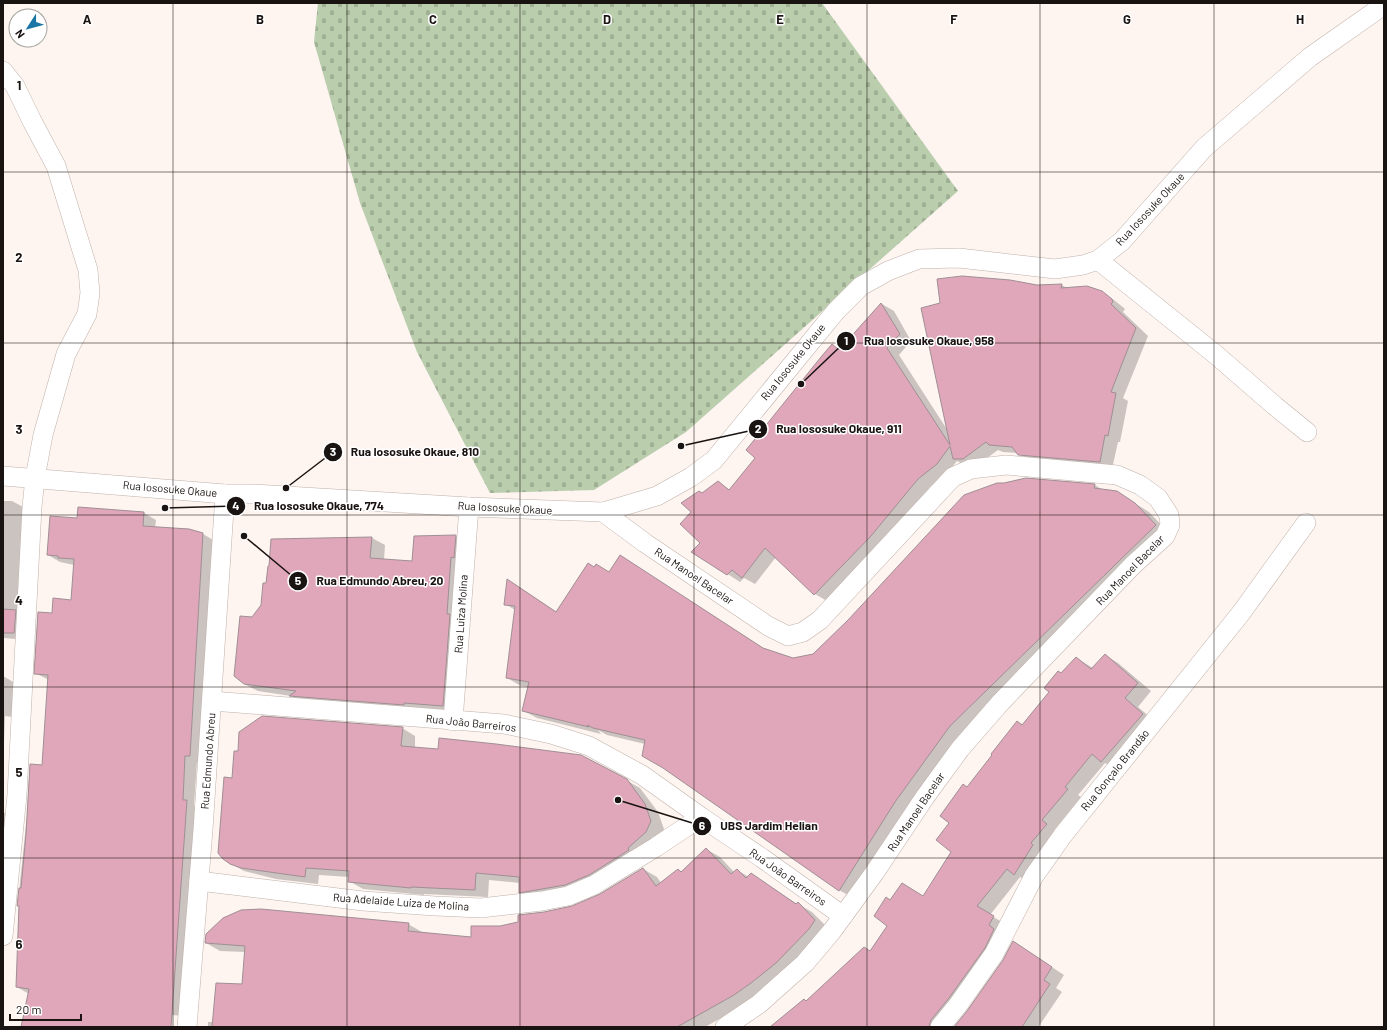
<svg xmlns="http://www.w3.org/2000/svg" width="1387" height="1030" viewBox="0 0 1387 1030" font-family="Barlow,sans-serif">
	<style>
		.cemetery { fill: url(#cemetery-stones) }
		.shadow { fill: #0003 }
		.building { fill: #e0a7bb; stroke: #9f8f94 }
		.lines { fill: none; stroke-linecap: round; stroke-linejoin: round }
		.street-casing { stroke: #c0b1aa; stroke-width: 20 }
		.street { stroke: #fff; stroke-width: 19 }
		.grid { fill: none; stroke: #191311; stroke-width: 1; stroke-opacity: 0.55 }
		.labels { text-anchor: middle; stroke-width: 3; stroke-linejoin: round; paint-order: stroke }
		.street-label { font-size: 11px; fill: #191311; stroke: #fff }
		.grid-label { font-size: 13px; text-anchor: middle; font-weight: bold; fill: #191311; stroke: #fff; stroke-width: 3; stroke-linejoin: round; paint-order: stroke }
		.leader { fill: none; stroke: #191311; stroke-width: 1.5 }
		.callout-dot { fill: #191311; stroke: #fff; stroke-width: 1.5 }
		.mark-label { font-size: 12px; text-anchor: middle; font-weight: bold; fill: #fff }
		.callout-label { font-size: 12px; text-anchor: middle; font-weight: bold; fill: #191311; stroke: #fff; stroke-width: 3; stroke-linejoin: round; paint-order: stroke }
	</style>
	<defs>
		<pattern id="cemetery-stones" width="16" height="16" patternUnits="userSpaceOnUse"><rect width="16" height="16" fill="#baceae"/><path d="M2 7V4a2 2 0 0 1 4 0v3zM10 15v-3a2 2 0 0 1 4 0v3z" fill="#9fb095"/></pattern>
	</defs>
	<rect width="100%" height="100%" fill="#fef4f0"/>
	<!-- cemetery -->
	<polygon class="cemetery" points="318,3 822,3 958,191 686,432 594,490 490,493 417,352 360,203 314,42"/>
	<!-- shadow -->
	<g class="shadow">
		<polygon points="1062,285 1067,288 1101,292 1114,300 1124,308 1125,309 1123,312 1148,336 1123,398 1128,401 1120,442 1118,442 1112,469 1032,462 1018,453 1003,452 998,450 976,466 966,466 957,461 949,471 931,486 883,543 827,601 815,594 776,557 755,584 744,578 740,582 692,551 701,543 692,512 702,494 718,483 730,490 757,458 832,346 840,350 882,304 894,311 911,341 899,355 948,431 1037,286"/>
		<polygon points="1026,479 1095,485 1104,491 1117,492 1149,512 1169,533 964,733 853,898 839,890 645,744 607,735 598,730 601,734 537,718 524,711 529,687 521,686 507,678 515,610 505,604 508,580 557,612 765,650 793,659 814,655 1004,484"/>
		<polygon points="3,501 12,501 25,508 26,640 4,638 3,663"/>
		<polygon points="144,513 156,520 155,528 203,534 215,541 202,762 197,762 194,806 199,808 185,1016 172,1015 171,1027 22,1027 29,994 17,987 19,892 29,796 43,766 49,680 35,673 53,614 72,601 74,565 60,562 48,555 78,519"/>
		<polygon points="456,536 469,544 456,713 304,703 291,696 258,691 244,684 253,618 372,538 385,545 384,560 413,562"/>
		<polygon points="1105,655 1118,663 1151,691 1138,707 1156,722 1115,769 1105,763 1078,795 1081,797 1055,829 1060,832 1028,882 1020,877 990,915 1007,925 946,1027 769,1027 806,1002 871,952 889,925 891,901 927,900 952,852 951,823 968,788 1018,722 1023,725 1051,692 1061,674 1076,658 1093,668"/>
		<polygon points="3,676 15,683 13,717 5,716 3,769"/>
		<polygon points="402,728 415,736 415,748 626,780 640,788 658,812 664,829 659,840 642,858 533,900 520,892 520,883 489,880 488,897 424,894 424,895 363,889 349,881 350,877 319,875 318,884 276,879 244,871 230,863 232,779"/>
		<polygon points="3,812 16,819 3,904"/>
		<polygon points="706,849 720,857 734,872 737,870 749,877 751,874 797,904 798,904 812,912 829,929 748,1003 705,1027 208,1027 208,1022 214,1022 243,985 245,952 220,951 206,943 408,924 422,932 422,934 472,939 500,927 519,923 544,913 573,907 600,895 643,869 657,877 661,883 679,870 682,872"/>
		<polygon points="1026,950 1064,975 1056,988 1062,992 1039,1026 1041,1027 955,1027"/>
	</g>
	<!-- building -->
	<g class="building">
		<polygon points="962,276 1010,280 1037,285 1062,284 1061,288 1087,286 1102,291 1112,299 1113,302 1111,304 1136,328 1111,392 1116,393 1108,436 1105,435 1100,462 1018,455 1012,447 989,445 986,442 963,459 953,459 950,446 937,464 918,479 871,536 814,595 765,548 742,578 732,570 727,575 691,552 700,543 680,524 691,512 681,503 699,491 702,493 718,481 729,490 755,458 746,450 821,357 832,344 839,350 881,303 900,334 887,348 950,445 921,308 940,303 937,279"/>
		<polygon points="1026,478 1095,484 1094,488 1117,491 1135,503 1156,525 950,726 895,802 839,891 663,768 642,756 645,740 593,728 587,725 589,727 522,711 529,682 506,678 515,606 504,605 507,579 556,612 588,563 594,567 596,564 609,572 620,555 763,648 793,658 813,654 848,620 964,495 997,483 1004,483"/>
		<polygon points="78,507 144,512 143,526 189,529 203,533 190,756 185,756 183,800 187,800 171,1027 21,1027 29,989 16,987 19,906 17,906 19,888 21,888 26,834 30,764 42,765 48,675 34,674 38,612 52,613 53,598 71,600 74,559 58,558 58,556 47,555 50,516 77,518"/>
		<polygon points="456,535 454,558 451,557 447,614 450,614 443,706 404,703 404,705 289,696 296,691 244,684 234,676 240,616 252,617 261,605 263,583 266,583 268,566 269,566 271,539 372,537 370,558 412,561 414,536"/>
		<polygon points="3,609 16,610 14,633 3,633"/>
		<polygon points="1105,654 1138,683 1125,698 1143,714 1101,762 1092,754 1065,787 1068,789 1042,820 1047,824 1031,843 1033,845 1014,875 1007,869 977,906 994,916 989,925 994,929 985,948 949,998 931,1020 929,1027 770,1027 804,999 806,1001 864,947 870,951 887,926 874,916 886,897 890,900 902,883 923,896 951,852 936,840 949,823 940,816 963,784 967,787 992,755 991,754 1017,721 1022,725 1049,692 1044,688 1058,671 1061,673 1076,657 1091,669"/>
		<polygon points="262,716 403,727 401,746 438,749 439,738 496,744 581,755 627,779 645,804 651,821 646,832 628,848 629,850 589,875 565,885 519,893 519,877 476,873 475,890 411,887 411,888 348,882 349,871 306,868 305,877 241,868 230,864 223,859 218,853 224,777 232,778 234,751 238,751 239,732"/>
		<polygon points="706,848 731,874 737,869 746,878 751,873 796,904 798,902 815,920 809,929 776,963 751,983 734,995 677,1027 212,1027 216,983 242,984 245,946 205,943 206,934 223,918 241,910 261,909 409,923 408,931 471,937 471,926 500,926 518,922 518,915 544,912 572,906 600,894 643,868 656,886 678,869 681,872"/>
		<polygon points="1013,941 1052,967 1044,980 1050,984 1022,1027 954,1027 967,1011 1003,960"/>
	</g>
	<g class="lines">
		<defs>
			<g id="street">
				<polyline points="3,71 15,86 32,121 56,166 88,270 90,293 87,314 66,354 43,435 35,478 32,507 17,795 3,936"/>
				<polyline points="1098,260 1215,354 1275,406 1307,432"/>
				<polyline points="3,476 225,494 252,494 469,507 603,512 657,496 691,477 714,460 836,311 861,286 888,271 919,259 959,258 1055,269 1083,265 1098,260 1122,241 1204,148 1310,57 1384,5"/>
				<polyline points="603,512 645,543 768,626 788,636 803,632 820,620 953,477 971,469 1006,465 1117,475 1140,485 1158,498 1169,515 1170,525 1165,536 1133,565 1001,702 960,749 925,797 875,872 832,931 805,963 759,1004 725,1027"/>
				<polyline points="212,701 504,724 551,734 589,746 642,775 701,817 762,858 843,916"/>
				<polyline points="453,721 469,507"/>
				<polyline points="199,881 363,901 435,906 481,908 542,901 568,896 594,885 656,847 701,817"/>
				<polyline points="187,1027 203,830 225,494"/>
				<polyline points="940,1027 958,1005 994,954 1034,876 1063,835 1241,613 1306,523"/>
			</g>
		</defs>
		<!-- street casing -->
		<use href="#street" class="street-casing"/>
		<!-- street -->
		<use href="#street" class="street"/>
	</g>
	<!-- grid -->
	<path class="grid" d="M173 3V1027M347 3V1027M520 3V1027M694 3V1027M867 3V1027M1040 3V1027M1214 3V1027M3 172H1384M3 343H1384M3 515H1384M3 687H1384M3 858H1384"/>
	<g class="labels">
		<!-- street labels -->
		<g class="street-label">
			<text transform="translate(1150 209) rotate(-47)" y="4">Rua Iososuke Okaue</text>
			<text transform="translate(793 362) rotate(-51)" y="4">Rua Iososuke Okaue</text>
			<text transform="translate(170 489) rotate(5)" y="4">Rua Iososuke Okaue</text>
			<text transform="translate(505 508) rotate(3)" y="4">Rua Iososuke Okaue</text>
			<text transform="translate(1130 570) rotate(-46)" y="4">Rua Manoel Bacelar</text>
			<text transform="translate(694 576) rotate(34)" y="4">Rua Manoel Bacelar</text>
			<text transform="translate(461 614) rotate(-86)" y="4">Rua Luiza Molina</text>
			<text transform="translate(471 723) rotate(6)" y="4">Rua João Barreiros</text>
			<text transform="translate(208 761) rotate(-86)" y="4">Rua Edmundo Abreu</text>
			<text transform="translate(1115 770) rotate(-51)" y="4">Rua Gonçalo Brandão</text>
			<text transform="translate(916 812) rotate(-56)" y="4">Rua Manoel Bacelar</text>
			<text transform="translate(788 877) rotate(35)" y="4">Rua João Barreiros</text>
			<text transform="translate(401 902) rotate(4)" y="4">Rua Adelaide Luiza de Molina</text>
		</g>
	</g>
	<g class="grid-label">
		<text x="87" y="24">A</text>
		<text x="260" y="24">B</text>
		<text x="433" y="24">C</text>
		<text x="607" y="24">D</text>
		<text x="780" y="24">E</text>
		<text x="954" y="24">F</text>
		<text x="1127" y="24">G</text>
		<text x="1300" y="24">H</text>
		<text x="19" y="90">1</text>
		<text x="19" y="262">2</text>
		<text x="19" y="434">3</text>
		<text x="19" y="605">4</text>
		<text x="19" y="777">5</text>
		<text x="19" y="949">6</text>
	</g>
	<!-- callouts -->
	<path class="leader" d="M801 384L846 341M681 446L758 429M286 488L333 452M165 508L236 506M244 536L298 581M618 800L702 826"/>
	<g class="callout-dot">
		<circle cx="801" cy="384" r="4"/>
		<circle cx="681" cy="446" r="4"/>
		<circle cx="286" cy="488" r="4"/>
		<circle cx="165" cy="508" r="4"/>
		<circle cx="244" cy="536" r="4"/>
		<circle cx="618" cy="800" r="4"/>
		<circle cx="846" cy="341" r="10"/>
		<circle cx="758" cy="429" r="10"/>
		<circle cx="333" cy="452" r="10"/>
		<circle cx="236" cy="506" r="10"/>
		<circle cx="298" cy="581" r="10"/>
		<circle cx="702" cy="826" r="10"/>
	</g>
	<g class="mark-label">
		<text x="846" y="345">1</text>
		<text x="758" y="433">2</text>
		<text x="333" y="456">3</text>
		<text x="236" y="510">4</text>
		<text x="298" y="585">5</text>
		<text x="702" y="830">6</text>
	</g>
	<g class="callout-label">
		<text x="929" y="345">Rua Iososuke Okaue, 958</text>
		<text x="839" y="433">Rua Iososuke Okaue, 911</text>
		<text x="415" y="456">Rua Iososuke Okaue, 810</text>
		<text x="319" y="510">Rua Iososuke Okaue, 774</text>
		<text x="380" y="585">Rua Edmundo Abreu, 20</text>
		<text x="769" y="830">UBS Jardim Helian</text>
	</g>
	<!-- border -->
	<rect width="1387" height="1030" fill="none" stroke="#191311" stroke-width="8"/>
	<!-- north arrow -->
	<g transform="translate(28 28) rotate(234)"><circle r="19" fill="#ffffff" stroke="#a3a1a0"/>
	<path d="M0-3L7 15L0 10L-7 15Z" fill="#1a76a4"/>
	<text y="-6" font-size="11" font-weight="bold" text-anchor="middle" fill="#191311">N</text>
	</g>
	<!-- scale -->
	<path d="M10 1014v6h71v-6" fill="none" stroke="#191311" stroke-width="2"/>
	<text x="16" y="1014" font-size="12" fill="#191311" stroke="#ffffff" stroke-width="3" paint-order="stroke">20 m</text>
</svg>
